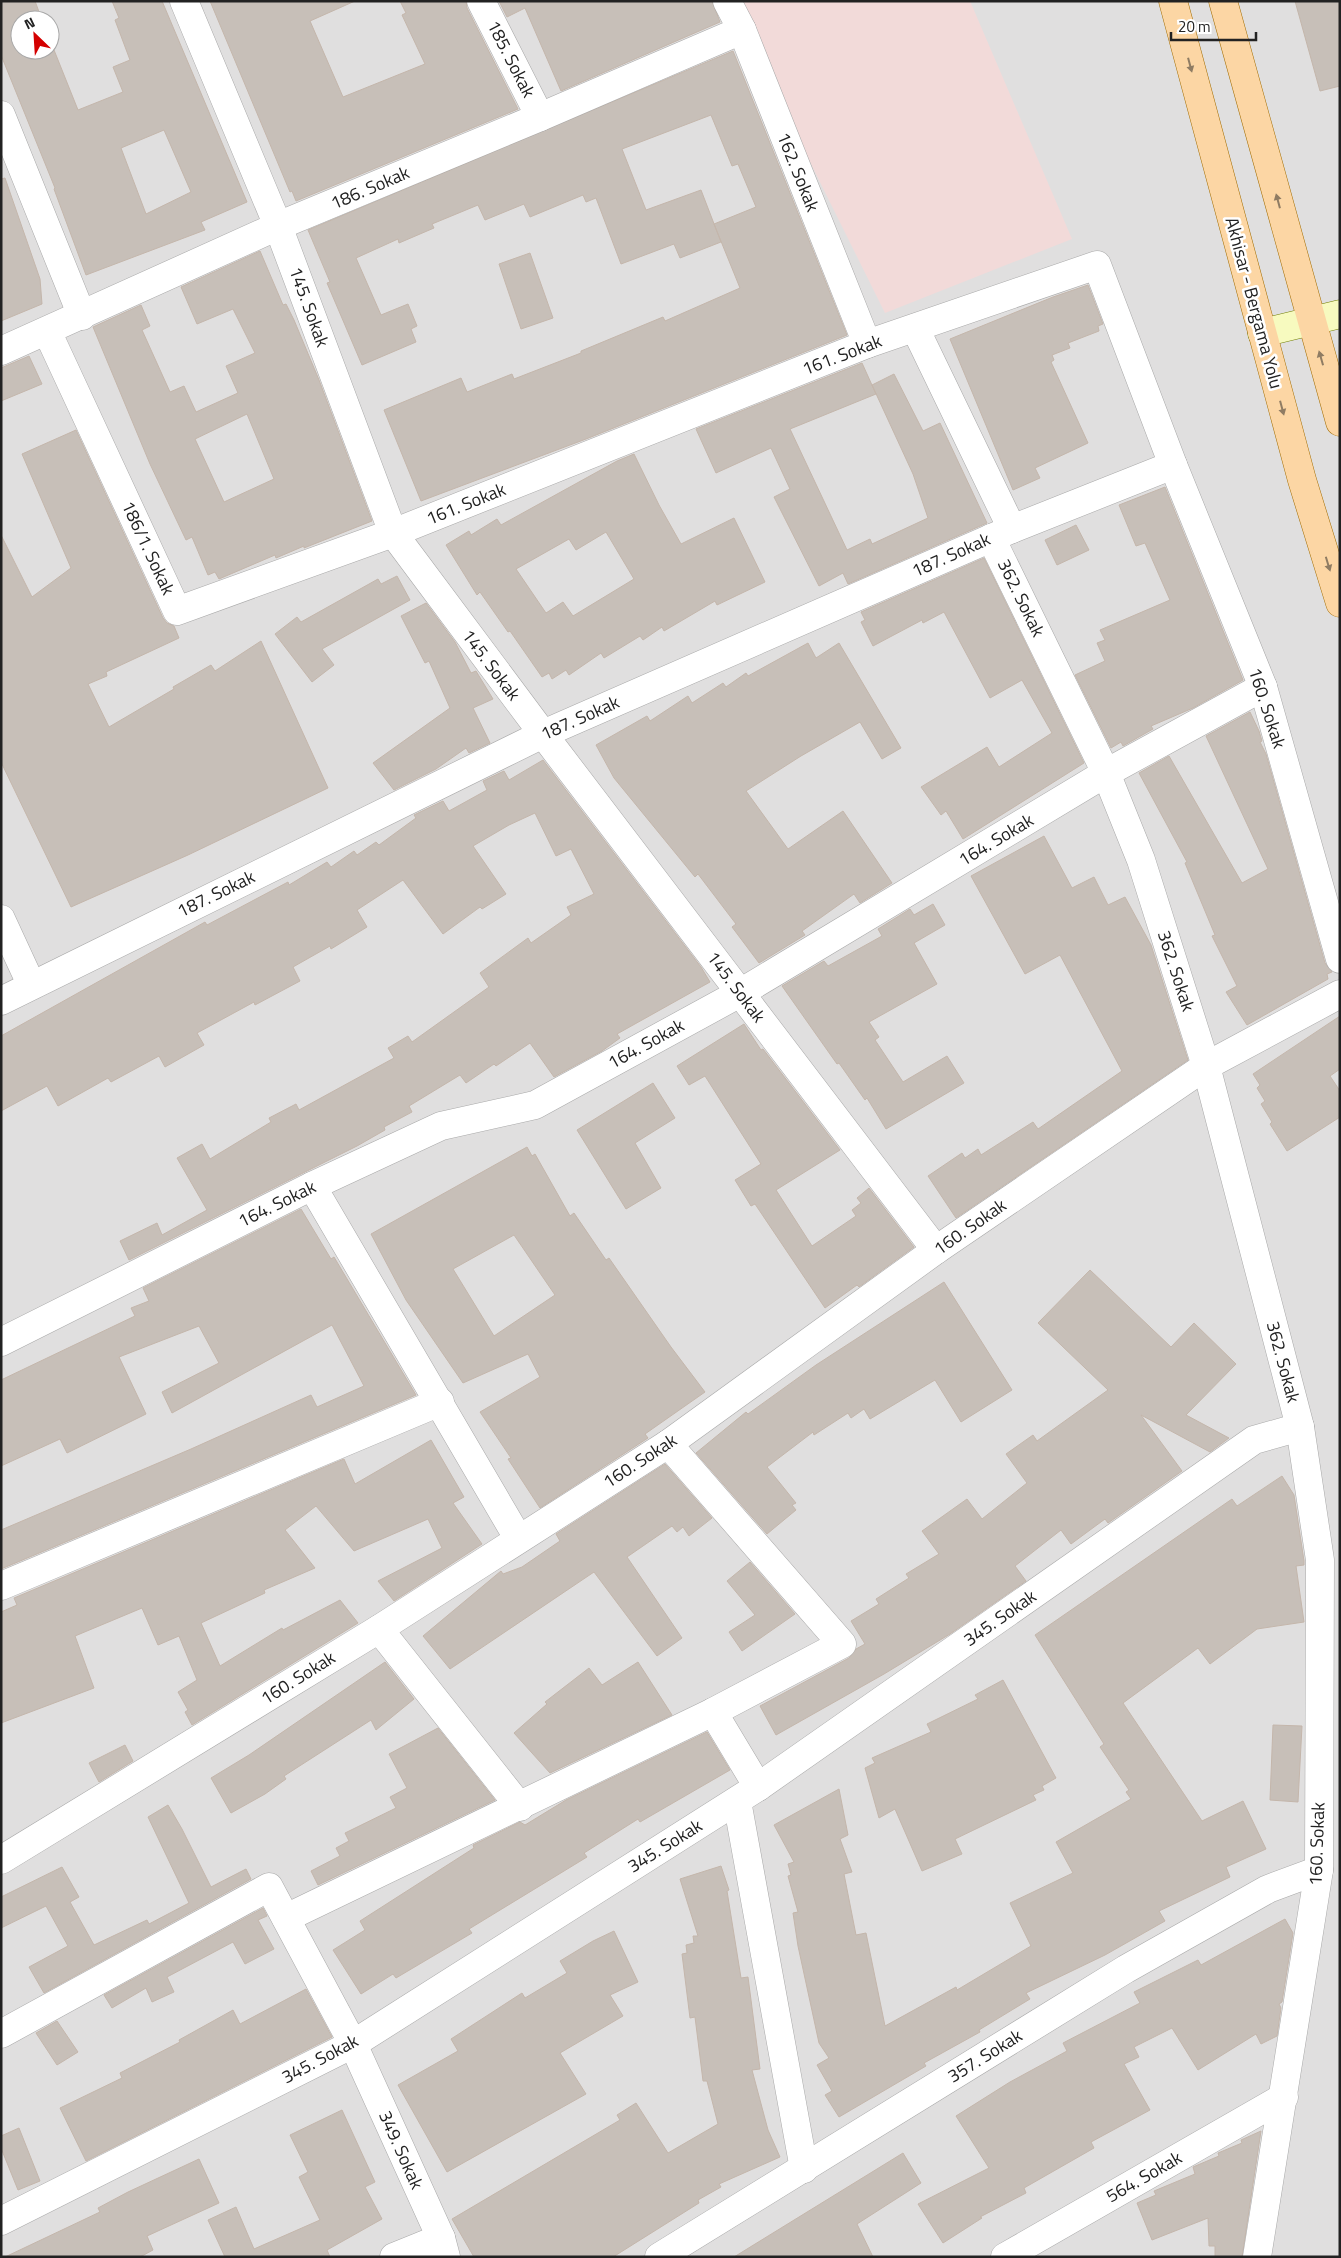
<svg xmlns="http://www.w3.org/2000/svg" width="1341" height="2258" viewBox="0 0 1341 2258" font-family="'Titillium Web',sans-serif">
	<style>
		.residential { fill: #e0dfdf; fill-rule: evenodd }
		.commercial { fill: #f2dad9 }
		.building { fill: #c7bfb8; stroke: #c4b6ab; fill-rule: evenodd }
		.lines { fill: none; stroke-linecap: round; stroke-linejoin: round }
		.street-casing { stroke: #a9a9a9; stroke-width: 29 }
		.secondary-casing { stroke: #707d05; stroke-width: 29 }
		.primary-casing { stroke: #a06b00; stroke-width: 29 }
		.street { stroke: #fff; stroke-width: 28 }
		.secondary { stroke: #f7fabf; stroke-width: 28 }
		.primary { stroke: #fcd6a4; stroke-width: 28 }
		.oneway { fill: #8f7c63 }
		.labels { text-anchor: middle; stroke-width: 5; stroke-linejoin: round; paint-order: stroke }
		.street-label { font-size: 18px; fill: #222; stroke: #fff }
	</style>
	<rect width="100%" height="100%" fill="#f2efe9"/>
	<!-- residential -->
	<path class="residential" d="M1 1H1340V2257H1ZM20 20H50V50H20Z"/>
	<!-- commercial -->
	<polygon class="commercial" points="730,1 970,1 1072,239 885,313"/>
	<!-- building -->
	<g class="building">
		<path d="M1 1H35L42 20H20V50H50V40L78 110 123 92 113 67 130 60 115 20 119 18 112 1H162L247 202 201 222 205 230 86 275 54 189 55 188 1 55ZM164 130 191 192 146 214 121 148Z"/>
		<polygon points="210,1 355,1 310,21 343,97 425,64 402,15 406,13 400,1 466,1 467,8 518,109 296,201 292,191 290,192"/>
		<polygon points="499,1 712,1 720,22 561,91 525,8 507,17"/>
		<polygon points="1295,1 1340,1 1340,86 1320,91"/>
		<polygon points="733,51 847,335 586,439 421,501 384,410 461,378 467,392 512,374 514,379 581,353 581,351 663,317 665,321 740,288 714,224 756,207 738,164 732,166 711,115 622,149 646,210 701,190 721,242 680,258 674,244 621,264 596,198 586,202 583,195 530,217 524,204 485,220 478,205 432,224 434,228 399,243 398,239 356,258 381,315 408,304 417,326 411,329 416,342 362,365 327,283 330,282 308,230"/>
		<polygon points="5,178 40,279 42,304 1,321 1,179"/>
		<path d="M260 251 283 305 286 304 294 320 319 380 372 521 304 548V546L276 558 275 555 219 579 215 572 208 575 192 537 186 540 150 464 93 327 141 305 150 326 142 330 170 392 184 386 196 412 238 393 226 366 255 353 233 309 197 324 181 287ZM247 414 274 479 224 502 195 439Z"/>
		<polygon points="530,253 553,318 521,329 499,264"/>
		<polygon points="1088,285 1103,324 1098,326 1099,331 1068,343 1070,348 1052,355 1054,360 1051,362 1088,443 1035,468 1040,478 1013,490 950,339 1053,297"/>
		<polygon points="29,356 42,384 1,401 1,368"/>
		<polygon points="862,363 876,394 790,429 847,550 870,539 872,544 928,518 913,474 872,385 894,374 923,431 940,423 987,523 848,584 843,573 819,586 774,497 790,489 771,448 716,473 696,429"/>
		<polygon points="76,430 163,618 167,623 174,626 179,638 106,672 107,676 88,684 109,727 174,689 173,687 211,665 215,671 261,641 328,788 188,855 71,907 1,762 1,535 32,597 71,568 22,454"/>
		<path d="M634 454 659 505 681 544 734 518 765 582 717 605 715 601 664 631 662 627 643 640 640 636 604 658 601 653 569 675 566 670 552 679 549 673 542 677 510 631 508 632 480 592 477 595 446 545 469 531 471 535 497 519 501 525 617 461ZM606 532 634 579 573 616 563 602 546 613 516 569 569 539 576 550Z"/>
		<polygon points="1165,487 1243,680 1193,708 1151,726 1153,729 1123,746 1121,742 1111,748 1075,675 1105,661 1097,643 1105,640 1100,630 1170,600 1145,543 1136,546 1119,505"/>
		<polygon points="1076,525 1089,550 1057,565 1045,540"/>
		<polygon points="984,558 1084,763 963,839 946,811 941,815 921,787 987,747 999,767 1052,733 1022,680 990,698 944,612 923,623 922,620 873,646 861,622 865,620 861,612"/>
		<polygon points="397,576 410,600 322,649 334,665 312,682 275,634 297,617 301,622 378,579 381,584"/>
		<polygon points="426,603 455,642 471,673 476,671 493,699 473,708 490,743 469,753 466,748 436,769 394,790 373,763 450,708 429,661 425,663 401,616"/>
		<polygon points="808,643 816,658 839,643 901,748 882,759 860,722 801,756 746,791 788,849 843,811 892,883 860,903 854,894 802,931 805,935 759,963 732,927 736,924 698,874 695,877 614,778 596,745 647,716 650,721 688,696 692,703 723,683 726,687 746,673 748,676"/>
		<polygon points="1250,712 1259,731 1262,741 1260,742 1266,754 1325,963 1332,972 1327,974 1328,979 1247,1025 1226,992 1237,986 1212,936 1215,935 1185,863 1187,862 1139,773 1169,756 1242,883 1268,869 1206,736"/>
		<polygon points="543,760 701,967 710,982 617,1034 620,1038 602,1051 554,1077 530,1043 496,1066 494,1064 466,1083 460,1075 409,1106 412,1112 384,1127 385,1130 357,1146 129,1260 120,1241 157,1223 162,1235 207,1210 177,1158 202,1144 210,1159 271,1122 269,1118 296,1104 299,1110 394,1058 388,1048 408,1036 412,1042 489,987 480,973 528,938 531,943 571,915 567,907 594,894 571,849 556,856 535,813 509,825 473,846 506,894 482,909 480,907 443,934 403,880 357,910 367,927 331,949 330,946 293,967 300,981 255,1005 254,1002 197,1033 204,1045 165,1067 159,1056 111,1082 108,1078 58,1106 47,1086 1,1111 1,1036 205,922 207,925 288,882 289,885 327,862 331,867 354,851 357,855 376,842 379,845 416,818 414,815 443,801 449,811 487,790 483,781 504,771 509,780"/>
		<polygon points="1044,836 1072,888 1094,877 1108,905 1125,897 1151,945 1188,1060 956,1218 928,1176 962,1153 965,1158 978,1149 981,1155 1033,1122 1038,1129 1122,1071 1060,955 1025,974 971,876"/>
		<polygon points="933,904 945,925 914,943 937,984 869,1022 879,1037 875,1040 903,1082 947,1056 964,1083 886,1129 867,1098 865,1100 839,1063 837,1064 782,986 824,961 828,966 882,936 878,929 910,909 914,915"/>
		<polygon points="1340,1016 1340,1069 1330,1076 1340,1091 1340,1117 1287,1151 1270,1124 1272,1122 1261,1104 1265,1101 1257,1088 1260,1085 1253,1074"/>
		<polygon points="744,1024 761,1050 763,1049 840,1150 776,1190 812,1246 856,1216 852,1210 861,1203 857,1198 869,1188 914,1247 859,1287 857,1285 825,1308 755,1204 751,1206 735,1180 761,1164 705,1076 689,1085 677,1066"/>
		<polygon points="653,1083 675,1118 635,1143 661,1188 626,1209 577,1130"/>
		<path d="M527 1147 532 1156 535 1154 570 1216 574 1213 606 1260 609 1258 671 1347 705 1392 645 1434 648 1438 540 1508 508 1459 511 1458 480 1412 540 1377 528 1354 463 1383 406 1300 371 1234ZM514 1235 555 1295 494 1336 453 1269Z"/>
		<polygon points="301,1209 331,1259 334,1257 416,1395 1,1569 1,1530 191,1449 311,1395 317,1407 364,1386 332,1325 172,1413 162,1392 219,1363 199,1326 119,1357 146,1414 67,1453 60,1439 1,1466 1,1380 135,1316 131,1308 149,1301 143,1288"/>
		<polygon points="1090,1270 1171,1347 1194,1323 1236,1364 1186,1415 1229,1438 1210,1452 1141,1415 1182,1471 1108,1523 1105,1519 1071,1544 1061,1530 1015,1566 1026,1581 950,1634 884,1674 776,1735 760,1706 849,1658 856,1649 865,1644 851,1621 879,1604 876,1599 909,1578 906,1574 939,1554 922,1531 967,1499 982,1519 1027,1483 1006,1454 1033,1435 1037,1441 1108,1390 1038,1323"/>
		<polygon points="944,1282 1012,1390 961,1422 935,1380 870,1419 864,1409 851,1418 848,1413 814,1435 813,1432 767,1467 796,1503 792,1505 796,1510 767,1534 696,1453 746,1412 748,1414 816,1365"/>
		<polygon points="431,1440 464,1497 453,1503 482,1544 394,1601 378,1581 442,1548 428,1519 354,1551 316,1506 285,1530 315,1568 264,1590 265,1593 201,1623 220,1666 282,1628 283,1630 340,1600 358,1623 192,1725 185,1712 188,1710 178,1692 197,1680 179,1636 158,1645 142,1608 75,1636 94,1688 1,1723 1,1612 17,1605 14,1598 344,1459 355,1484"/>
		<polygon points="665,1464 712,1518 689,1536 683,1527 677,1532 672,1526 627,1557 682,1638 657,1656 594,1572 450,1669 423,1636 501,1571 503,1574 522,1567 560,1541 556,1534"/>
		<polygon points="1282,1476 1294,1495 1304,1561 1304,1565 1296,1566 1304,1622 1257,1629 1210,1664 1198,1648 1123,1703 1202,1821 1243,1801 1266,1849 1226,1867 1230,1877 1159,1911 1165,1921 1105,1955 1026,1993 1030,1999 979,2030 980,2032 924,2063 926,2066 839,2117 825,2095 832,2091 817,2065 829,2058 819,2043 798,1946 793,1913 798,1912 788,1876 791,1875 788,1864 794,1862 774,1825 839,1789 848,1835 840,1839 852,1872 844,1874 856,1935 866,1933 885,2026 956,1987 957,1990 1031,1946 1010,1903 1073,1873 1056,1842 1131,1799 1126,1792 1129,1790 1100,1747 1104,1744 1035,1635 1232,1499 1237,1506"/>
		<polygon points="750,1562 795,1614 742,1651 729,1632 755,1615 727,1581"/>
		<polygon points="385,1662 414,1699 376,1730 371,1720 284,1776 286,1779 265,1794 231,1813 211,1778 249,1755"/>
		<polygon points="638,1662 672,1715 550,1773 514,1733 547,1704 545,1702 589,1668 602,1685"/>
		<polygon points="1003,1680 1056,1778 1042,1786 1044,1790 1033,1795 1036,1800 955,1839 962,1854 922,1871 895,1809 879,1818 865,1768 875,1763 872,1758 931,1732 927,1724 978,1699 975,1695"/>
		<polygon points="1273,1725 1302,1726 1298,1802 1270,1800"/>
		<polygon points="438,1728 495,1800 318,1885 311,1871 340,1856 336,1848 349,1841 345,1833 396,1808 390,1797 407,1788 389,1754"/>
		<polygon points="707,1732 730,1770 640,1822 638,1819 584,1853 587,1857 469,1929 472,1933 396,1978 393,1974 361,1994 333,1950 365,1930 360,1921 474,1848 473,1845 520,1822 525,1825 566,1800"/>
		<polygon points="125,1745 133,1761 99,1782 89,1763"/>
		<polygon points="168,1805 182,1829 211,1887 246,1869 251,1879 44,1993 29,1967 68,1946 46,1906 1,1928 1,1897 62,1867 79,1897 70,1902 94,1945 147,1920 149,1924 189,1903 148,1817"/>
		<polygon points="721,1866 729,1890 727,1891 741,1978 748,1977 760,2069 752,2070 768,2130 780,2157 719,2184 721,2187 698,2200 699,2203 613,2257 474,2257 452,2219 620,2120 617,2115 636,2103 668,2153 718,2124 707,2081 703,2081 695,2017 690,2018 682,1954 687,1953 686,1945 694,1943 693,1936 698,1936 680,1879"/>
		<polygon points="263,1908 267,1916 258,1920 274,1949 245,1964 233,1942 167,1977 174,1992 152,2002 146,1988 112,2008 104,1995"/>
		<polygon points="1285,1919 1293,1933 1282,2002 1279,2004 1281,2008 1277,2036 1261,2044 1256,2034 1198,2070 1172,2028 1134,2047 1139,2057 1124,2064 1150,2110 1091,2142 1094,2148 1024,2188 1026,2193 980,2217 982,2218 943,2243 918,2204 989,2168 956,2116 1010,2082 1067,2051 1063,2043 1140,2003 1134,1992 1198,1960 1201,1965"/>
		<polygon points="614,1931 638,1982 610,1995 623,2016 560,2053 586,2094 447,2172 398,2085 458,2051 451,2039 522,1993 525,1998 567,1973 560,1961 593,1941"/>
		<polygon points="306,1989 332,2037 86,2161 60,2108 122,2078 120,2073 180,2042 179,2040 233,2010 240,2024"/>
		<polygon points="57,2021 78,2052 57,2065 36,2033"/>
		<polygon points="342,2110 375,2182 365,2187 382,2219 327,2250 330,2257 225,2257 208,2220 236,2207 254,2249 320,2220 299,2177 308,2172 290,2135"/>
		<polygon points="19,2128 40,2181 18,2190 1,2148 1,2136"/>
		<polygon points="1261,2131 1242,2257 1215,2257 1215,2246 1209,2246 1208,2218 1152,2240 1137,2203 1156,2195 1154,2191 1195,2174 1193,2167 1219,2156 1218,2153 1242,2143 1241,2140"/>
		<polygon points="903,2153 921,2183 857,2224 873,2257 734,2257"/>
		<polygon points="199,2159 219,2203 147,2236 153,2250 140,2257 5,2257 100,2212 98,2208 128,2192"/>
	</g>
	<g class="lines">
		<defs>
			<g id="street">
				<polyline points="184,1 278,226 393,533 543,734 936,1250"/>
				<polyline points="481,1 540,117"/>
				<polyline points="727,1 742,30 867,344"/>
				<polyline points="1,115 82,316"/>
				<polyline points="915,328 1012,529"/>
				<polyline points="47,331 177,611 393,533 867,344 1097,265 1173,465 1263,687 1340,959"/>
				<polyline points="1,351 278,226 540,117 742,30"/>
				<polyline points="991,538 1106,773 1141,860 1206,1066 1300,1427 1320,1560 1319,1870 1257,2257"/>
				<polyline points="1,919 31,984"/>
				<polyline points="1,1001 543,734 1012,529 1173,465"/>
				<polyline points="312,1186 518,1538"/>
				<polyline points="1,1342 312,1186 441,1126 535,1105 740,993 1106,773 1263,687"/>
				<polyline points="1,1586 440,1402"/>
				<polyline points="379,1629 520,1807"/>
				<polyline points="713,1712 758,1787"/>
				<polyline points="737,1801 804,2169"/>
				<polyline points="1,1860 379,1629 668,1444 936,1250 1206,1066 1340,994"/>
				<polyline points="286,1918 713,1712 842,1644 668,1444"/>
				<polyline points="1,2034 269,1887 353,2044 441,2238 446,2257"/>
				<polyline points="1,2221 353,2044 758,1787 1254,1440 1300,1427"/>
				<polyline points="394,2257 441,2238"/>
				<polyline points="659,2257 1126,1969 1268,1889 1319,1870"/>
				<polyline points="1005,2257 1284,2097"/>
			</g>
			<polyline id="secondary" points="1262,333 1340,314"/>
			<g id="primary">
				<polyline points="1173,1 1302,480 1340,603"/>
				<polyline points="1223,1 1340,422"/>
			</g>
		</defs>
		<!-- street casing -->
		<use href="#street" class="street-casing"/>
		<!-- secondary casing -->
		<use href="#secondary" class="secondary-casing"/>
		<!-- primary casing -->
		<use href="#primary" class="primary-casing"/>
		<!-- street -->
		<use href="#street" class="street"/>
		<!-- secondary -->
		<use href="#secondary" class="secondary"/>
		<!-- primary -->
		<use href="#primary" class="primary"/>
	</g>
	<!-- one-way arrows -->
	<defs><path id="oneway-solid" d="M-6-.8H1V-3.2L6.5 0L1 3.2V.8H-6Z" transform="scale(1.25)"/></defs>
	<g class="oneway">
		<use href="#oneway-solid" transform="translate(1190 65) rotate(75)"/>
		<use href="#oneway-solid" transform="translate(1278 201) rotate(-105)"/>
		<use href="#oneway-solid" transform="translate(1321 358) rotate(-106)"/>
		<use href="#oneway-solid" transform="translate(1282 408) rotate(75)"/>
		<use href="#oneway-solid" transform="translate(1328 564) rotate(73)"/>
	</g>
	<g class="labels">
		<!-- street labels -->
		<g class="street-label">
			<text transform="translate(511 59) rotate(63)" y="6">185. Sokak</text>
			<text transform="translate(798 172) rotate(68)" y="6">162. Sokak</text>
			<text transform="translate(370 188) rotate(-23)" y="6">186. Sokak</text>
			<text transform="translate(1254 303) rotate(75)" y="6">Akhisar - Bergama Yolu</text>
			<text transform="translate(309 307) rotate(70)" y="6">145. Sokak</text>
			<text transform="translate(842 355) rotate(-21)" y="6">161. Sokak</text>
			<text transform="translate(466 504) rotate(-22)" y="6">161. Sokak</text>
			<text transform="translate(148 548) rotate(65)" y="6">186/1. Sokak</text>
			<text transform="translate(951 555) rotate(-24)" y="6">187. Sokak</text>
			<text transform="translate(1021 598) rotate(64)" y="6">362. Sokak</text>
			<text transform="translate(491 665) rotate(53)" y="6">145. Sokak</text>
			<text transform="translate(1267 708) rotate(72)" y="6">160. Sokak</text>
			<text transform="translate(580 718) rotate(-24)" y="6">187. Sokak</text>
			<text transform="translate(996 840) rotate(-31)" y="6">164. Sokak</text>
			<text transform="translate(216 894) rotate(-26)" y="6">187. Sokak</text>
			<text transform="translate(1176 971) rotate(72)" y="6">362. Sokak</text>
			<text transform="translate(736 987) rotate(53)" y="6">145. Sokak</text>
			<text transform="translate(646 1044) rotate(-29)" y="6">164. Sokak</text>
			<text transform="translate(277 1204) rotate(-26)" y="6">164. Sokak</text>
			<text transform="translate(970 1227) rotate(-35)" y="6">160. Sokak</text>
			<text transform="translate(1283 1362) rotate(75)" y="6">362. Sokak</text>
			<text transform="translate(640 1461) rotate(-33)" y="6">160. Sokak</text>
			<text transform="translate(1000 1618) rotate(-35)" y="6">345. Sokak</text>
			<text transform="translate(298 1678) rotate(-32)" y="6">160. Sokak</text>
			<text transform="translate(1317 1844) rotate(-88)" y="6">160. Sokak</text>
			<text transform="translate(665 1846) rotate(-32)" y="6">345. Sokak</text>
			<text transform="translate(985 2056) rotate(-32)" y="6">357. Sokak</text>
			<text transform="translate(320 2059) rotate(-28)" y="6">345. Sokak</text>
			<text transform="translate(401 2150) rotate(66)" y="6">349. Sokak</text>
			<text transform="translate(1144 2177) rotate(-30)" y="6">564. Sokak</text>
		</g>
	</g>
	<!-- border -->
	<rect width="1341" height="2258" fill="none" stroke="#222222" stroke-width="5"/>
	<!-- north arrow -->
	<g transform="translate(35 35) rotate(335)"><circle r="24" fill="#ffffff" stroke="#a7a7a7"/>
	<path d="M0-4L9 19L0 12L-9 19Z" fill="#d40000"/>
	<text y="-8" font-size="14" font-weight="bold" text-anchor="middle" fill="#222222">N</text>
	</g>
	<!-- scale -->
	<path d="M1171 32v8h85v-8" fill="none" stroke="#222222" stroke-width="2.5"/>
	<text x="1178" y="32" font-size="15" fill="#222222" stroke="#ffffff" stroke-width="4" paint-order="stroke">20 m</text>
</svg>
